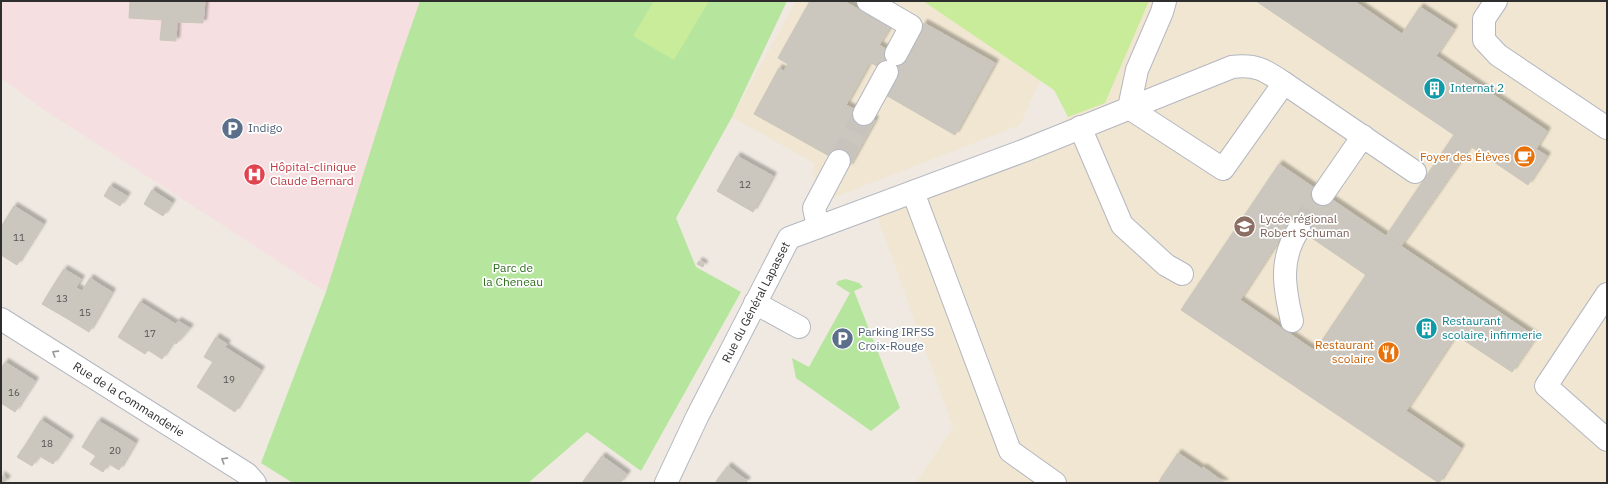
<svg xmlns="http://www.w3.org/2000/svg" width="1608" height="484" viewBox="0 0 1608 484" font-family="'IBM Plex Sans',sans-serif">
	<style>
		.education { fill: #f0e6d1 }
		.medical { fill: #f5dfe0 }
		.green { fill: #b6e59e }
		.pitch { fill: #c9ec9a }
		.building { fill: #cbc7bf; stroke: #cbc5ba; fill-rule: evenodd; filter: url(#shadow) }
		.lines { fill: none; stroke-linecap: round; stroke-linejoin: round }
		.minor-tunnel { stroke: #c8c4bd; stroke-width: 22; stroke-dasharray: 22 11; stroke-linecap: butt }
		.minor-casing { stroke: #b4b7c1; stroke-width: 24 }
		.minor { stroke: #fff; stroke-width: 22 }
		.oneway { stroke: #969696 }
		.labels { text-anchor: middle; stroke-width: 3.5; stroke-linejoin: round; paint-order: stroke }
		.number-label { font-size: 10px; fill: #555452 }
		.culture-label { font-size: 12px; fill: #0d838f; stroke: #fff; text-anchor: start }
		.service-label { font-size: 12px; fill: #4e5e75; stroke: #fff; text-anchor: start }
		.food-label { font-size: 12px; fill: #c56008; stroke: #fff; text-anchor: end }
		.health-label { font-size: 12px; fill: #be3a42; stroke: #fff; text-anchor: start }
		.education-label { font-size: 12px; fill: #785e54; stroke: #fff; text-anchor: start }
		.park-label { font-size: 12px; fill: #2c6e1b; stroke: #fff }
		.street-label { font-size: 12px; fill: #2e2e2e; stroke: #fff }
	</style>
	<defs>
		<filter id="shadow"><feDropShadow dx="3.5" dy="-3.5" stdDeviation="1" flood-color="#0004"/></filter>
	</defs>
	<rect width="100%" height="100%" fill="#efe9e1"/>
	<!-- education -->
	<g class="education">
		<polygon points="796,1 923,1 1040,81 1020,125 802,210 814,190 814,163 732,117"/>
		<polygon points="1149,1 1607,1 1607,483 916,483 953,427 874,207 1023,151 1068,117 1105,103"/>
	</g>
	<!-- medical -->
	<polygon class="medical" points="1,1 429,1 326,292 40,107 1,78"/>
	<!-- green -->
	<g class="green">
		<polygon points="420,1 787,1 732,117 676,218 696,267 741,292 641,471 587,432 528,483 293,483 261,463 326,292 398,64"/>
		<polygon points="846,279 859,283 863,287 854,291 900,408 871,431 796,378 792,358 809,367 850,293 836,284 838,281"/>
	</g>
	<!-- pitch -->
	<g class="pitch">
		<polygon points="654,1 709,1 674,60 633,36"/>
		<polygon points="923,1 1149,1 1105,103 1068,117 1054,90"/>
	</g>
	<!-- building -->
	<g class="building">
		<polygon points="130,1 205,1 203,23 177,22 176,41 160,40 162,20 129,18"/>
		<polygon points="810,1 844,1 890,27 879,45 904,59 924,23 995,63 955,135 884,94 894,76 870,62 846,105 875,120 849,167 754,114 779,68 784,71 788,64 778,58"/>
		<polygon points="1256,1 1354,1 1402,34 1420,7 1454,29 1436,56 1547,131 1536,149 1547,156 1528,185"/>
		<polygon points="1454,135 1471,146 1401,246 1386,236"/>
		<polygon points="737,156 773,176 753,212 717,191"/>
		<path d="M1279 164 1536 337 1512 372 1456 335 1406 411 1461 448 1439 483 1181 310ZM1290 223 1366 275 1315 351 1240 300Z"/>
		<polygon points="110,186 127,196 120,206 104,196"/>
		<polygon points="152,190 172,203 163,216 144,204"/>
		<polygon points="14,206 43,224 17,265 1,255 1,239 3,235 1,234 1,227"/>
		<polygon points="699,261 704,264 703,267 697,264"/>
		<polygon points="64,269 81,279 76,288 58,278"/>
		<polygon points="58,278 82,291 66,318 42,304"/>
		<polygon points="90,278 99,284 92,297 82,291"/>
		<polygon points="99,284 112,292 89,332 66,318 82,291 92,297"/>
		<polygon points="140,302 182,328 162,359 148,350 145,354 118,337"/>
		<polygon points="178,321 190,328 176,344 173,342 182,328 175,324"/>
		<polygon points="216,337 227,344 225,347 223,346 213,362 204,357"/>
		<polygon points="223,346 261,370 235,412 197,387"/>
		<polygon points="5,362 35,381 15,412 1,403 1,369"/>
		<polygon points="41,420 70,439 53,464 24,447"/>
		<polygon points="98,421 112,429 96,456 82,447"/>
		<polygon points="112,429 135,443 119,470 96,456"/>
		<polygon points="24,447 39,456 32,466 17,457"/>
		<polygon points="1178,453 1202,469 1203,467 1225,483 1158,483"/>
		<polygon points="96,456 108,464 103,472 90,464"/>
		<polygon points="602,456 627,474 620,483 582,483"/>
		<polygon points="728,466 747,481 745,483 730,483 720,476"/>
		<polygon points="1,475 7,479 4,483 1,483"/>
		<polygon points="720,476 730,483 715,483"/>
	</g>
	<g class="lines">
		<!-- minor-tunnel -->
		<g class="minor-tunnel">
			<polyline points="839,161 864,114"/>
			<polyline points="1299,229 1323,194"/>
		</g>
		<defs>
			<g id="minor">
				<polyline points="868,1 911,26 896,54"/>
				<polyline points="1496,1 1484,19 1484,40 1498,55 1607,128"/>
				<polyline points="1284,83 1415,172"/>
				<polyline points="864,114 887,72"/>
				<polyline points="1080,127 1122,225 1166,265 1182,274"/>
				<polyline points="913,192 1010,451 1055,483"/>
				<polyline points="1323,194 1363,136"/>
				<polyline points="818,227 814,208 839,161"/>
				<polyline points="1607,294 1546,386 1607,440"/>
				<polyline points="755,303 799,327"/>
				<path id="s1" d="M1 319 247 474 255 483"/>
				<path d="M1292 321C1284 287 1279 259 1299 229"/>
				<path id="s2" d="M666 483 697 417 789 238 1023 151 1232 67C1256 64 1265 70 1284 83L1223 169 1129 108 1137 70 1162 12 1165 1"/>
			</g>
		</defs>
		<!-- minor casing -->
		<use href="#minor" class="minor-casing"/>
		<!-- minor -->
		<use href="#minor" class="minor"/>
	</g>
	<!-- one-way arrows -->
	<defs><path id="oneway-chevron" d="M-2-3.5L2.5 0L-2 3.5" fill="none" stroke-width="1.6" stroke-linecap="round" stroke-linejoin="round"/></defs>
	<g class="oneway">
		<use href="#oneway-chevron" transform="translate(55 353) rotate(-148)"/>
		<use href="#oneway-chevron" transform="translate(224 460) rotate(-148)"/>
	</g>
	<!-- icons -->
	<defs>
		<symbol id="building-disc" viewBox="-11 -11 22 22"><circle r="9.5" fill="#0f9aa8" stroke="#fff"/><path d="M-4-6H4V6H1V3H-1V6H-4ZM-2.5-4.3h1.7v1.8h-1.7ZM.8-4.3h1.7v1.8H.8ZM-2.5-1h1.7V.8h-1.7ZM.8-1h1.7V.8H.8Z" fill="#fff"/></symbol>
		<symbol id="parking-disc" viewBox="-11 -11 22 22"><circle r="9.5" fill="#5c6f8a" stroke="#fff"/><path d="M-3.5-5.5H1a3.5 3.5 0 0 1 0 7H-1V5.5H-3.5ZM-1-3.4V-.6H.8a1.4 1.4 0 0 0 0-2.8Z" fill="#fff"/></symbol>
		<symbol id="cafe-disc" viewBox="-11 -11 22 22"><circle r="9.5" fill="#e8710a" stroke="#fff"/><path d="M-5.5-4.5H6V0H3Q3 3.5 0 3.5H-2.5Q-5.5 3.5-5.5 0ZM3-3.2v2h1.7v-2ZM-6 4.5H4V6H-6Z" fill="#fff"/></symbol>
		<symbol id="hospital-disc" viewBox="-11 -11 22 22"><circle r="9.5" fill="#e0444e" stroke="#fff"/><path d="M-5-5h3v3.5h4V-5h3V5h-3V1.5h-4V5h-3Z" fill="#fff"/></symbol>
		<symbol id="school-disc" viewBox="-11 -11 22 22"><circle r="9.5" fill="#8d6e63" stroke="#fff"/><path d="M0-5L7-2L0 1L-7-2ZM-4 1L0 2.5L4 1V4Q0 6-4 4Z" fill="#fff"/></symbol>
		<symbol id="restaurant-disc" viewBox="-11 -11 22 22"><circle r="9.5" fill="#e8710a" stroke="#fff"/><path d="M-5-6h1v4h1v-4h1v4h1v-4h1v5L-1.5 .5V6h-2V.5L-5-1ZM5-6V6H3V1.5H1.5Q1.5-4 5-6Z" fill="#fff"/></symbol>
	</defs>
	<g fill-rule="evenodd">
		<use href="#building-disc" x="1422" y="76" width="25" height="25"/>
		<use href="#parking-disc" x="220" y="116" width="25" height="25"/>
		<use href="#cafe-disc" x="1512" y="144" width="25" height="25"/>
		<use href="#hospital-disc" x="242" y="162" width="25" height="25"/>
		<use href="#school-disc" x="1232" y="214" width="25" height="25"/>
		<use href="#building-disc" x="1414" y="316" width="25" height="25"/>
		<use href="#parking-disc" x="830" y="326" width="25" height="25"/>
		<use href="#restaurant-disc" x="1376" y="340" width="25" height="25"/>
	</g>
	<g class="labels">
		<!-- number labels -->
		<g class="number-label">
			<text x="745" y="188">12</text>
			<text x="19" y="241">11</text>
			<text x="62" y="302">13</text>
			<text x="85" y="316">15</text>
			<text x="150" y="337">17</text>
			<text x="229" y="383">19</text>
			<text x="14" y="396">16</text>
			<text x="47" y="447">18</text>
			<text x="115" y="454">20</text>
		</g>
		<!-- culture labels -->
		<g class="culture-label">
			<text x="1450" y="92">Internat 2</text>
			<text x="1442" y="325">Restaurant<tspan x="1442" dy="14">scolaire, infirmerie</tspan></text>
		</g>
		<!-- service labels -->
		<g class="service-label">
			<text x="248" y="132">Indigo</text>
			<text x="858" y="336">Parking IRFSS<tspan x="858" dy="14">Croix-Rouge</tspan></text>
		</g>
		<!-- food labels -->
		<g class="food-label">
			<text x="1510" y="161">Foyer des Élèves</text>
			<text x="1374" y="349">Restaurant<tspan x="1374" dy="14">scolaire</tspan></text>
		</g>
		<!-- health labels -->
		<g class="health-label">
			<text x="270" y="171">Hôpital-clinique<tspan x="270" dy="14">Claude Bernard</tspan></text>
		</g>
		<!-- education labels -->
		<g class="education-label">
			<text x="1260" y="223">Lycée régional<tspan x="1260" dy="14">Robert Schuman</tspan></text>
		</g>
		<!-- park labels -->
		<g class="park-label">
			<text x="513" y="272">Parc de<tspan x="513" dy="14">la Cheneau</tspan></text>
		</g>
		<!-- street labels -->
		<g class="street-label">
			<text dy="4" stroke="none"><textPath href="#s2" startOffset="202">Rue du Général Lapasset</textPath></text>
			<text dy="4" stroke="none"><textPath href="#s1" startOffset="151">Rue de la Commanderie</textPath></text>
		</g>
	</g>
	<!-- border -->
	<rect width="1608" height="484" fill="none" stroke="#2e2e2e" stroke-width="4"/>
</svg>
